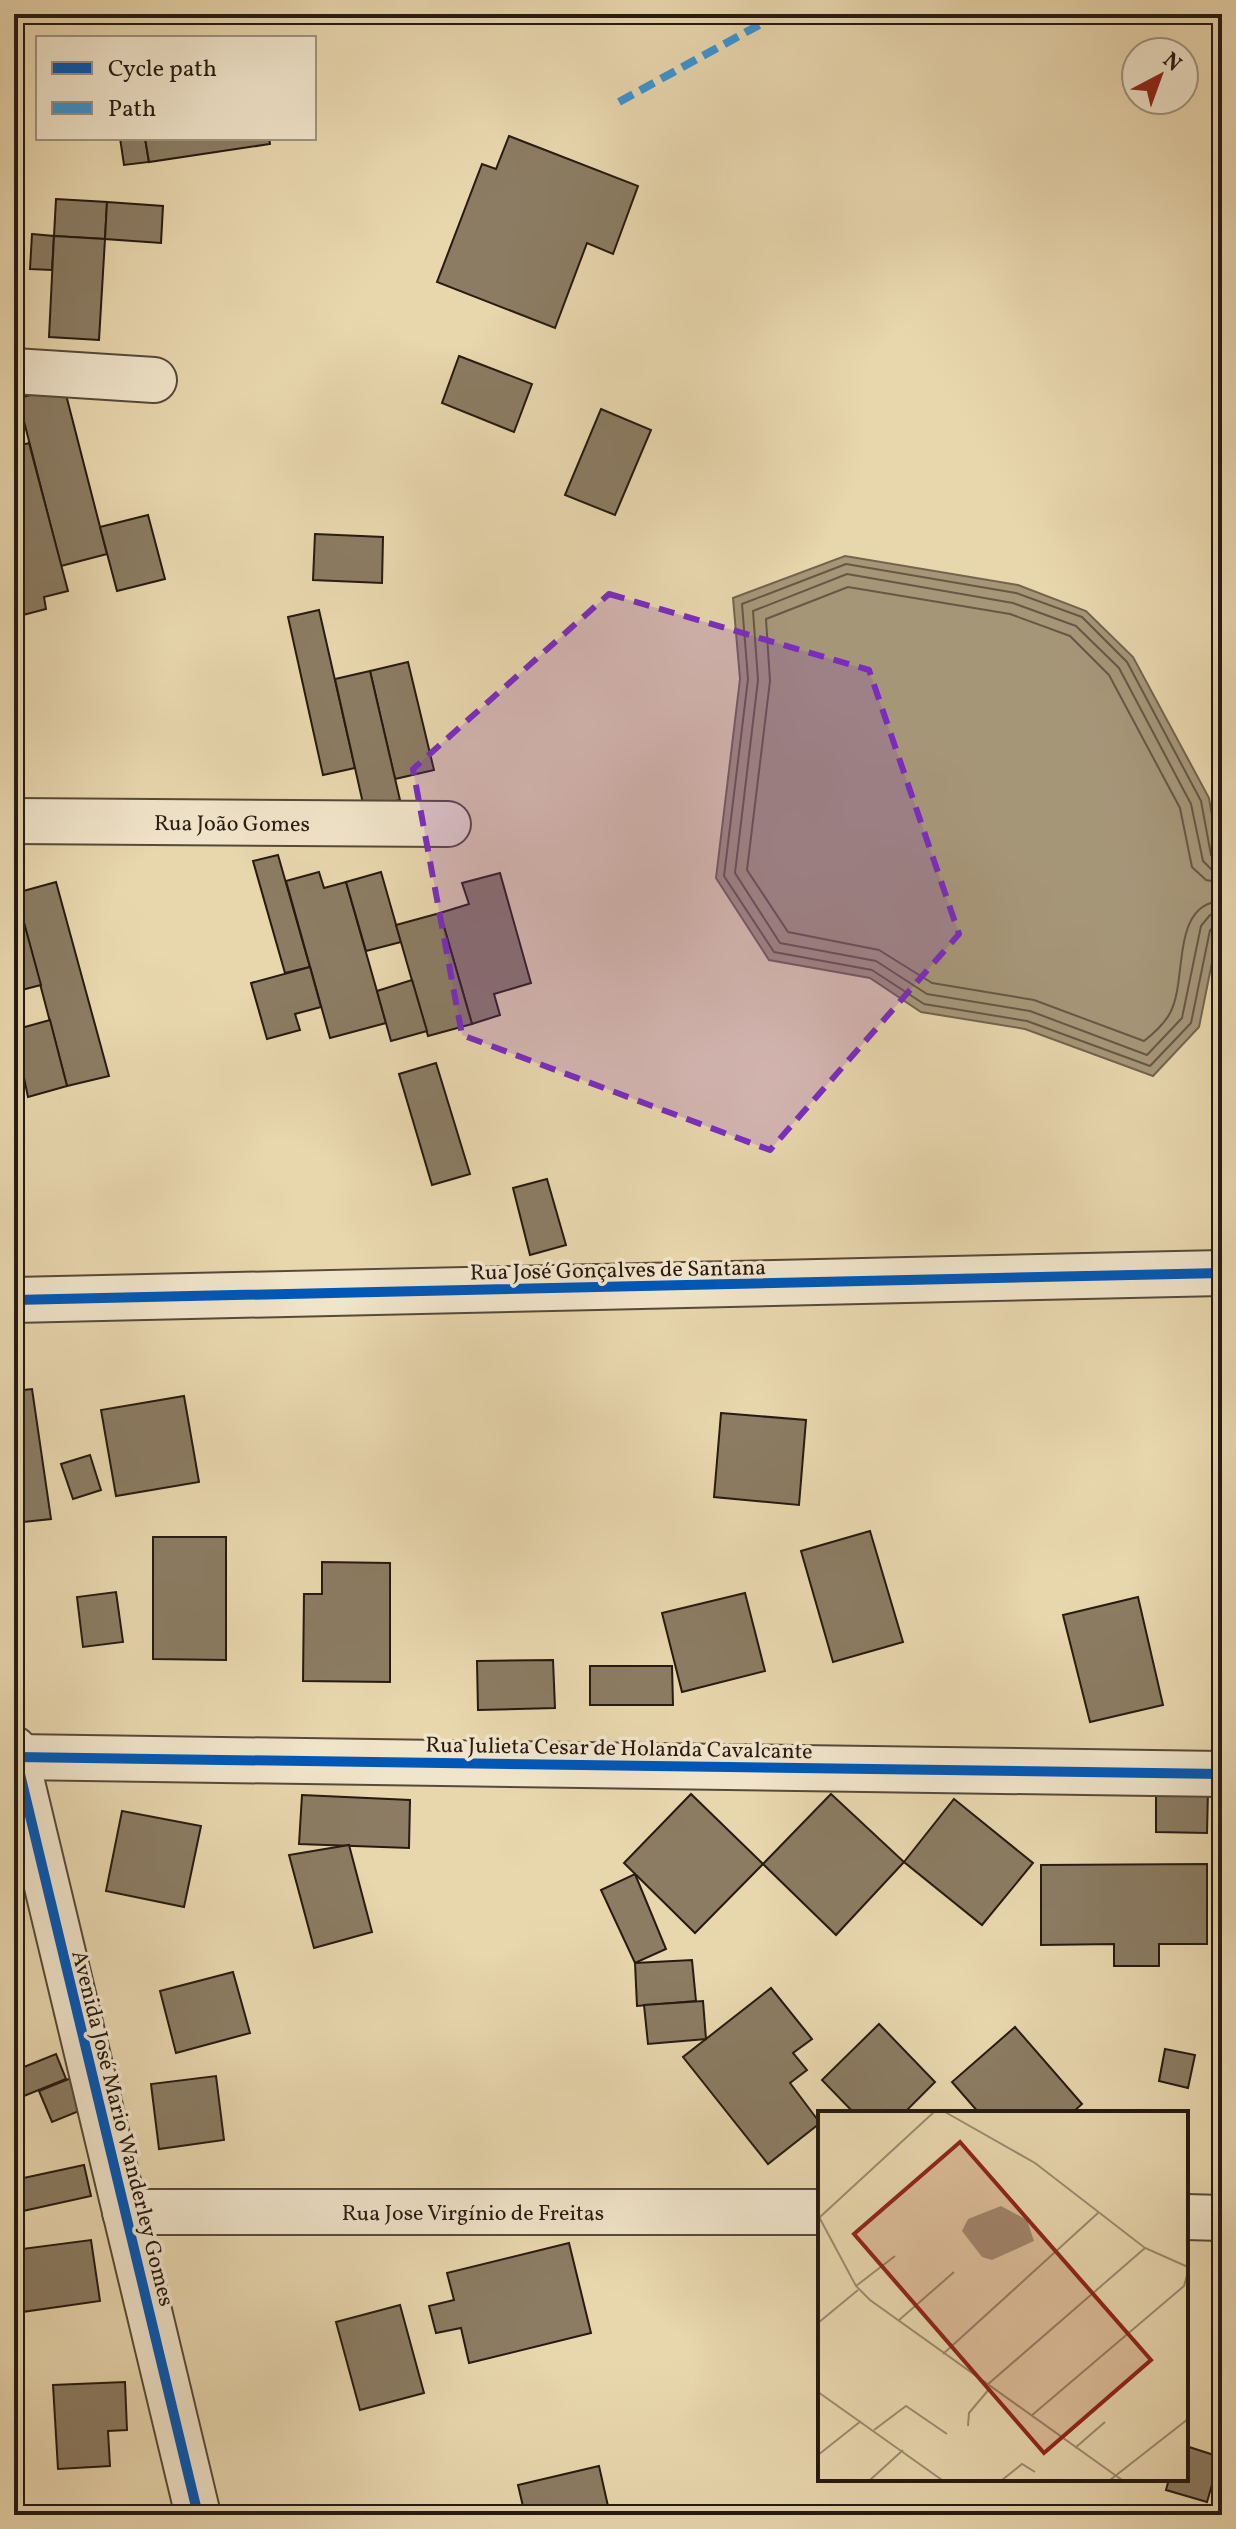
<svg xmlns="http://www.w3.org/2000/svg" width="1236" height="2529" viewBox="0 0 1236 2529" font-family="Vollkorn,serif">
	<style>
		.water { fill: #a69678; stroke: #73644f; stroke-width: 2 }
		.lines { fill: none; stroke-linecap: round; stroke-linejoin: round }
		.shore { stroke: #665845; stroke-width: 2 }
		.building { fill: #8b7c63; stroke: #261a12; stroke-width: 2 }
		.minor-casing { stroke: #564939; stroke-width: 48 }
		.minor { stroke: #f0e4ca; stroke-width: 44 }
		.quiet { stroke: #3b94d3; stroke-width: 8; stroke-dasharray: 16 8; stroke-linecap: butt }
		.cycleway-casing { stroke: #f0e4ca; stroke-width: 15 }
		.cycleway { stroke: #0057b8; stroke-width: 10 }
		.marked { fill: #7b2cbf; fill-opacity: 0.2; stroke: #7b2cbf; stroke-width: 6; stroke-dasharray: 16 10; stroke-linejoin: round }
		.labels { text-anchor: middle; stroke-width: 7; stroke-linejoin: round; paint-order: stroke }
		.street-label { font-size: 22px; fill: #261a12; stroke: #f0e4ca }
		.inset-road { fill: none; stroke: #9a8b6f; stroke-width: 2 }
		.view { fill: #8f2418; fill-opacity: 0.15; stroke: #8f2418; stroke-width: 4 }
		.inset-edge { fill: none; stroke: #261a12; stroke-width: 4 }
	</style>
	<rect width="100%" height="100%" fill="#e8d6ad"/>
	<filter id="stains"><feTurbulence type="fractalNoise" baseFrequency=".0025" numOctaves="4"/><feColorMatrix values="0 0 0 0 .2 0 0 0 0 .09 0 0 0 0 .02 0 0 0 .5 -.17"/></filter>
	<radialGradient id="worn" r=".72"><stop offset=".6" stop-color="#630" stop-opacity="0"/><stop offset="1" stop-color="#630" stop-opacity=".3"/></radialGradient>
	<!-- water -->
	<polygon class="water" points="845,556 1018,585 1086,611 1133,657 1209,798 1222,875 1222,913 1199,1027 1153,1076 1025,1029 921,1012 870,978 769,960 716,878 740,679 733,598"/>
	<g class="lines">
		<!-- shore -->
		<g class="shore">
			<polyline points="1222,861 1211,855 1201,801 1127,662 1082,617 1016,593 846,564 742,604 748,679 724,876 774,952 872,970 924,1004 1027,1021 1150,1066 1191,1023 1210,930 1222,923"/>
			<polyline points="1222,871 1211,869 1203,861 1191,804 1119,668 1076,626 1013,603 847,574 753,611 758,680 735,873 780,943 876,961 927,994 1030,1011 1147,1055 1182,1018 1201,926 1210,915 1222,913"/>
			<path d="M1222 883 1206 880 1192 867 1180 808 1109 675 1070 636 1010 614 848 587 766 619 770 681 747 870 788 932 879 950 932 983 1034 1000 1144 1041C1152 1035 1165 1023 1170 1013 1188 981 1170 903 1222 901"/>
		</g>
	</g>
	<!-- building -->
	<g class="building">
		<polygon points="509,136 638,186 613,254 587,243 555,328 437,282 482,164 496,169"/>
		<polygon points="120,138 145,138 149,162 124,165"/>
		<polygon points="145,138 269,138 270,144 149,162"/>
		<polygon points="56,199 107,202 105,239 54,236"/>
		<polygon points="107,202 163,206 161,243 105,239"/>
		<polygon points="32,234 54,236 52,270 30,269"/>
		<polygon points="54,236 105,239 99,340 49,337"/>
		<polygon points="459,356 532,384 514,432 442,403"/>
		<polygon points="64,387 107,554 61,566 18,398"/>
		<polygon points="601,409 651,430 615,515 565,495"/>
		<polygon points="29,443 68,591 44,597 46,609 23,615 14,581 14,447"/>
		<polygon points="148,515 165,579 117,591 100,527"/>
		<polygon points="315,534 383,537 382,583 313,580"/>
		<polygon points="319,610 355,768 323,775 288,617"/>
		<polygon points="408,662 434,770 395,779 370,671"/>
		<polygon points="370,671 400,800 364,808 335,679"/>
		<polygon points="278,855 310,967 285,973 253,861"/>
		<polygon points="319,872 324,888 346,882 386,1023 330,1038 286,881"/>
		<polygon points="381,872 401,942 366,951 346,882"/>
		<polygon points="500,873 531,983 494,994 500,1015 472,1024 440,913 469,904 462,883"/>
		<polygon points="56,882 109,1076 67,1086 16,893"/>
		<polygon points="14,886 41,985 14,992"/>
		<polygon points="440,913 472,1024 428,1036 396,925"/>
		<polygon points="310,967 321,1007 295,1014 300,1030 267,1039 251,983"/>
		<polygon points="412,980 427,1031 391,1041 377,991"/>
		<polygon points="50,1020 67,1086 28,1097 14,1030"/>
		<polygon points="436,1063 470,1174 432,1185 399,1074"/>
		<polygon points="547,1179 566,1245 530,1255 513,1188"/>
		<polygon points="32,1389 51,1519 14,1523 14,1391"/>
		<polygon points="184,1396 199,1482 116,1496 101,1410"/>
		<polygon points="721,1413 806,1420 799,1505 714,1497"/>
		<polygon points="90,1455 101,1490 73,1499 61,1464"/>
		<polygon points="870,1531 903,1642 833,1662 801,1551"/>
		<polygon points="153,1537 226,1537 226,1660 153,1659"/>
		<polygon points="322,1562 390,1563 390,1682 303,1681 304,1594 322,1594"/>
		<polygon points="116,1592 123,1642 83,1647 77,1597"/>
		<polygon points="745,1593 765,1671 682,1692 662,1613"/>
		<polygon points="1138,1597 1163,1705 1090,1722 1063,1615"/>
		<polygon points="553,1660 555,1708 478,1710 477,1661"/>
		<polygon points="590,1666 672,1666 673,1705 590,1705"/>
		<polygon points="1156,1789 1208,1790 1207,1833 1156,1832"/>
		<polygon points="691,1794 763,1864 695,1933 624,1863"/>
		<polygon points="831,1794 904,1862 836,1935 763,1864"/>
		<polygon points="302,1795 410,1800 409,1848 299,1844"/>
		<polygon points="954,1799 1033,1863 982,1925 904,1862"/>
		<polygon points="122,1811 201,1826 184,1907 106,1891"/>
		<polygon points="349,1845 372,1932 314,1948 289,1855"/>
		<polygon points="1207,1864 1207,1944 1159,1944 1159,1966 1114,1966 1114,1944 1041,1945 1041,1865"/>
		<polygon points="635,1874 666,1949 635,1963 601,1890"/>
		<polygon points="692,1960 696,2001 637,2006 635,1963"/>
		<polygon points="233,1972 250,2033 176,2053 160,1991"/>
		<polygon points="771,1988 812,2039 793,2053 807,2070 790,2083 820,2123 768,2164 683,2057"/>
		<polygon points="703,2001 706,2039 648,2044 644,2005"/>
		<polygon points="879,2024 935,2082 904,2113 854,2113 822,2080"/>
		<polygon points="1015,2027 1082,2104 1072,2113 979,2113 952,2082"/>
		<polygon points="1165,2049 1195,2055 1188,2088 1159,2081"/>
		<polygon points="56,2054 66,2079 14,2100 14,2071"/>
		<polygon points="76,2076 89,2107 52,2122 39,2091"/>
		<polygon points="216,2076 224,2140 159,2149 151,2084"/>
		<polygon points="84,2165 91,2196 14,2213 14,2180"/>
		<polygon points="91,2240 100,2301 22,2312 14,2250"/>
		<polygon points="569,2243 591,2333 469,2363 461,2328 436,2333 429,2306 454,2300 447,2273"/>
		<polygon points="400,2305 424,2393 360,2410 336,2322"/>
		<polygon points="125,2382 127,2430 108,2431 110,2466 58,2469 53,2385"/>
		<polygon points="1186,2446 1220,2457 1207,2502 1166,2490 1169,2479 1186,2479"/>
		<polygon points="599,2466 610,2515 525,2515 518,2485"/>
	</g>
	<g class="lines">
		<defs>
			<g id="minor">
				<polyline points="14,371 154,380"/>
				<path id="s1" d="M14 821 448 824"/>
				<polyline points="14,1300 1222,1273"/>
				<polyline points="14,1749 198,2515"/>
				<polyline points="16,1757 1222,1774"/>
				<path id="s2" d="M125 2212H820"/>
				<polyline points="1186,2217 1222,2218"/>
			</g>
		</defs>
		<!-- minor casing -->
		<use href="#minor" class="minor-casing"/>
		<!-- minor -->
		<use href="#minor" class="minor"/>
		<!-- quiet -->
		<polyline class="quiet" points="619,102 779,14"/>
		<defs>
			<g id="cycleway">
				<polyline points="14,1300 1222,1273"/>
				<polyline points="14,1749 198,2515"/>
				<polyline points="16,1757 1222,1774"/>
			</g>
		</defs>
		<!-- cycleway casing -->
		<use href="#cycleway" class="cycleway-casing"/>
		<!-- cycleway -->
		<use href="#cycleway" class="cycleway"/>
	</g>
	<!-- marked area -->
	<path class="marked" d="M609 594 869 670 959 934 770 1150 462 1035 413 769Z"/>
	<g class="labels">
		<!-- street labels -->
		<g class="street-label">
			<text dy="8" stroke="none"><textPath href="#s1" startOffset="218">Rua João Gomes</textPath></text>
			<text transform="translate(618 1269) rotate(-1)" y="8">Rua José Gonçalves de Santana</text>
			<text transform="translate(619 1747) rotate(1)" y="8">Rua Julieta Cesar de Holanda Cavalcante</text>
			<text transform="translate(124 2128) rotate(76)" y="8">Avenida José Mario Wanderley Gomes</text>
			<text dy="8" stroke="none"><textPath href="#s2" startOffset="348">Rua Jose Virgínio de Freitas</textPath></text>
		</g>
	</g>
	<!-- overview -->
	<g transform="translate(818 2111)">
		<rect width="370" height="370" fill="#e8d6ad"/>
		<path d="M183 95 209 109 216 130 174 149 164 146 144 120 150 108Z" fill="#a69678"/>
		<path class="inset-road" d="M127 1 217 52 327 137 370 156M0 104 38 175 52 189 304 369M2 106 116 1M38 175 77 145M80 210 136 161M0 212 40 179M125 243 280 102M169 274 327 137M0 281 124 369M213 305 366 175 370 161M150 315 151 302 172 277M56 319 88 295 129 323M257 337 287 311M0 344 43 310M52 369 85 339M184 369 204 353 217 361M292 369 370 308"/>
		<path class="view" d="M142 31 333 249 226 342 36 123Z"/>
		<rect width="370" height="370" class="inset-edge"/>
	</g>
	<!-- margin -->
	<rect width="1236" height="2529" fill="none" stroke="#e8d6ad" stroke-width="48"/>
	<rect x="16" y="16" width="1204" height="2497" fill="none" stroke="#261a12" stroke-width="4"/>
	<rect x="24" y="24" width="1188" height="2481" fill="none" stroke="#261a12" stroke-width="2"/>
	<!-- legend -->
	<rect x="36" y="36" width="280" height="104" fill="#f0e4ca" stroke="#9f9380" stroke-width="2"/>
	<rect x="52" y="62" width="40" height="12" fill="#0057b8" stroke="#9f9380" stroke-width="2"/>
	<text x="108" y="76" font-size="24" fill="#261a12">Cycle path</text>
	<rect x="52" y="102" width="40" height="12" fill="#3b94d3" stroke="#9f9380" stroke-width="2"/>
	<text x="108" y="116" font-size="24" fill="#261a12">Path</text>
	<!-- north arrow -->
	<g transform="translate(1160 76) rotate(41)"><circle r="38" fill="#f0e4ca" stroke="#9f9380" stroke-width="2"/>
	<path d="M0-6L14 30L0 20L-14 30Z" fill="#8f2418"/>
	<text y="-12" font-size="22" font-weight="bold" text-anchor="middle" fill="#261a12">N</text>
	</g>
	<rect width="100%" height="100%" filter="url(#stains)"/>
	<rect width="100%" height="100%" fill="url(#worn)"/>
</svg>
